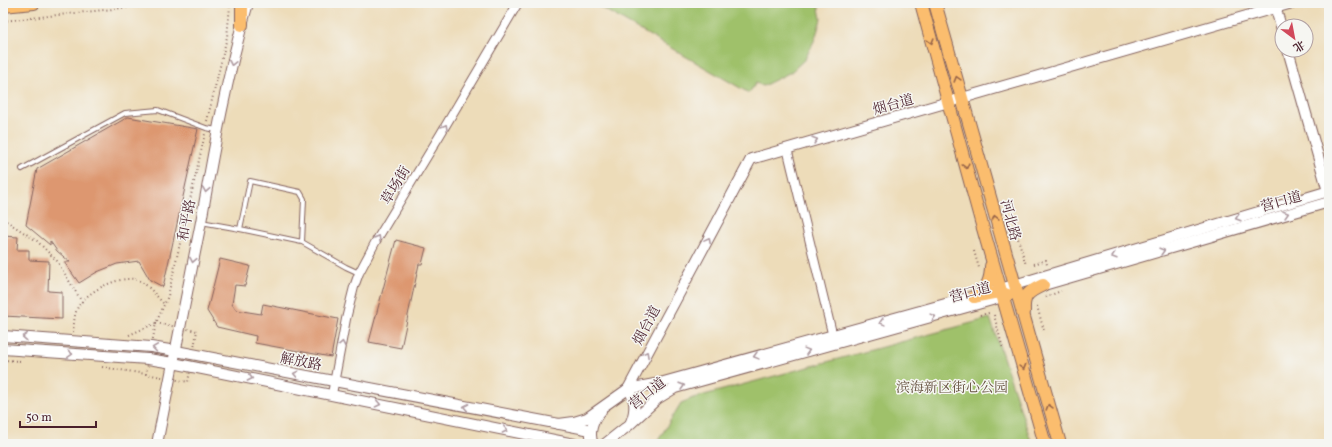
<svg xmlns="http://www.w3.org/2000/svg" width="1332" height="447" viewBox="0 0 1332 447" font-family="Vollkorn,'Noto Serif SC',serif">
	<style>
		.green { fill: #9fc16a; stroke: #74704a }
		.building { fill: #dd9770 }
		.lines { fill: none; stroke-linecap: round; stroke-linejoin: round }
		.service-casing { stroke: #83615d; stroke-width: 6 }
		.minor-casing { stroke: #83615d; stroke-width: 10 }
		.tertiary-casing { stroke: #83615d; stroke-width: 12 }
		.primary-casing { stroke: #83615d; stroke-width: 14 }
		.path { stroke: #83615d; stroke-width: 2; stroke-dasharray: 1 3; stroke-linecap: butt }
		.service { stroke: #fff; stroke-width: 4 }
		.minor { stroke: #fff; stroke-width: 8 }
		.tertiary { stroke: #fff; stroke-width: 10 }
		.primary { stroke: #fbbd6e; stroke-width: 12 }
		.oneway { stroke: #9a6649 }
		.oneway2 { stroke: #ae9aa0 }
		.labels { text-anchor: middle; stroke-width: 3; stroke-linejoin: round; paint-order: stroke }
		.street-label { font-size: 14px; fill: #4a1f2b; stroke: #f6f6f2 }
		.park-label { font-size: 14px; fill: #64503e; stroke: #f6f6f2 }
	</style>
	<rect width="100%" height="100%" fill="#f6f6f2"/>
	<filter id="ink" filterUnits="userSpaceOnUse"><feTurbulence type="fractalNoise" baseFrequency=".025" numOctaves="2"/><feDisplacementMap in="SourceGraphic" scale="8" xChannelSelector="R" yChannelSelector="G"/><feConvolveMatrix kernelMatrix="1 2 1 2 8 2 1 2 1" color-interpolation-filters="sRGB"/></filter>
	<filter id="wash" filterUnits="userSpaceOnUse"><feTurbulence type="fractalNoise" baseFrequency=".012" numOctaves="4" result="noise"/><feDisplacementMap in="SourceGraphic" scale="16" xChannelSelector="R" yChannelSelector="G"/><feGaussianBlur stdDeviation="0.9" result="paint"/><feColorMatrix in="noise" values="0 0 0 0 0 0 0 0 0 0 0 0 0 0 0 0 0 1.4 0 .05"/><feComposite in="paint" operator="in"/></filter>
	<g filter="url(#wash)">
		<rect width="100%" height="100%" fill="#eddcb9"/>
		<!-- green -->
		<g class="green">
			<polygon points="593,3 818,3 821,19 815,39 805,59 791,72 763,86 756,83 749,93"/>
			<polygon points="990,318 1032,444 656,444 681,403 693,398"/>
		</g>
		<g id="blocks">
			<!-- building -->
			<g class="building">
				<polygon points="128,117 198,129 163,287 150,280 139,261 117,264 97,272 79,283 64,262 70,262 57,251 50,241 50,245 26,225 37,169"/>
				<polygon points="3,236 18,237 17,250 29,250 29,260 49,261 48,291 62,292 62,319 3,316"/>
				<polygon points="396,240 426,248 422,264 419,264 401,348 369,342"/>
				<polygon points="220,259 250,266 245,286 235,285 232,304 236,310 261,314 263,304 338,319 331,357 255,343 256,336 217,327 207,311"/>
			</g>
		</g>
	</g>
	<g filter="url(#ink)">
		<use href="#blocks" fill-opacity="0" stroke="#83615d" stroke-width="1"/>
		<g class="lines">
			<defs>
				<g id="service">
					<polyline points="22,169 125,113 158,110 206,128 217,130"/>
					<polyline points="201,222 240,229"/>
					<polyline points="302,242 240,229 250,181 300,192 304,199 302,242 346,267 359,273"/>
				</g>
				<g id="minor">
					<polyline points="787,148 834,341"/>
					<polyline points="332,394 346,319 354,287 359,273 376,241 440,135 518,3"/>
				</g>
				<g id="tertiary">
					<polyline points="1274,3 1282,30"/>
					<polyline points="1288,50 1329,195"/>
					<polyline points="1037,287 1329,202"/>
					<polyline points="3,336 151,347 176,351 591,430"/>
					<polyline points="3,349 148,359 173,363 574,444"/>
					<polyline points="628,389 660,383 1014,285 1329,191"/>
					<path d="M628 389C636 399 636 410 631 422"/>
					<polyline points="559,424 574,422 587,418 628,389 751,159 1292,3"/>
					<path d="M157 444C172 370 187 296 201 222 214 148 227 75 248 3"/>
					<path d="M593 444C588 433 593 419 601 411"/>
					<polyline points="605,444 629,425 657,399 675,388 1010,295"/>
				</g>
				<g id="primary">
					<polyline points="921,3 982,225 1045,444"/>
					<polyline points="935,3 1060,444"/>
					<polyline points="3,6 34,3"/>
					<polyline points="242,25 242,3"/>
					<path d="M974 297C985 295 998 290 1008 295"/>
					<path d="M974 297C987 290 991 280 991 266"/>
					<path d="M1024 312C1023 295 1028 292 1043 285"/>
				</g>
			</defs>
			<!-- service casing -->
			<use href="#service" class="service-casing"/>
			<!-- minor casing -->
			<use href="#minor" class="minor-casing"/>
			<!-- tertiary casing -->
			<use href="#tertiary" class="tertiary-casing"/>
			<!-- primary casing -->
			<use href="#primary" class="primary-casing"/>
			<!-- path -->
			<g class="path">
				<polyline points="3,21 168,3"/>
				<polyline points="207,121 227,37 230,6"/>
				<polyline points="3,219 37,241 57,261 82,302"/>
				<polyline points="1017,235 1026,265"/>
				<polyline points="974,251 979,268"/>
				<polyline points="1034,264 1046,260 1047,265"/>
				<polyline points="1046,297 1061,291"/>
				<polyline points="1037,306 1044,331"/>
				<polyline points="980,315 989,313"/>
				<polyline points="994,315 1003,349"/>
				<polygon points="156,323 197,331 188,382 146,374"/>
				<path d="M73 332C74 325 74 314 78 307 86 292 116 277 134 279 146 281 156 296 164 304"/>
				<polyline points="129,335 156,323 168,296 205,134"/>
				<polyline points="3,360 22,361"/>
				<polyline points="102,367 146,374"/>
			</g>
			<!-- service -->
			<use href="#service" class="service"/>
			<!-- minor -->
			<use href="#minor" class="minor"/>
			<!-- tertiary -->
			<use href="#tertiary" class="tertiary"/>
			<!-- primary -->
			<use href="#primary" class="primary"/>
		</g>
		<!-- one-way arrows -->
		<defs><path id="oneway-chevron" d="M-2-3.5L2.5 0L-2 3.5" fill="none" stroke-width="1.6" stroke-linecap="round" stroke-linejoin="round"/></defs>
		<g class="oneway">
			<use href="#oneway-chevron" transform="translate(931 41) rotate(74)"/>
			<use href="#oneway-chevron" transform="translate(957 79) rotate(-106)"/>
			<use href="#oneway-chevron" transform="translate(966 166) rotate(75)"/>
			<use href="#oneway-chevron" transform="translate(995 218) rotate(-105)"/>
			<use href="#oneway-chevron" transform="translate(1023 367) rotate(74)"/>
			<use href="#oneway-chevron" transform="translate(1049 407) rotate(-106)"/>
		</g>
		<g class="oneway2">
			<use href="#oneway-chevron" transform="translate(232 63) rotate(102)"/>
			<use href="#oneway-chevron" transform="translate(445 127) rotate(-60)"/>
			<use href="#oneway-chevron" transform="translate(815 140) rotate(-16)"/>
			<use href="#oneway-chevron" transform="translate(206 190) rotate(100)"/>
			<use href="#oneway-chevron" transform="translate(1286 214) rotate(-16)"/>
			<use href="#oneway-chevron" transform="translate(1238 218) rotate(163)"/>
			<use href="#oneway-chevron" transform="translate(378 238) rotate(-60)"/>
			<use href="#oneway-chevron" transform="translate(708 240) rotate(-62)"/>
			<use href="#oneway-chevron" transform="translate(1162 251) rotate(-16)"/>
			<use href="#oneway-chevron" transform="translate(1114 256) rotate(163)"/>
			<use href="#oneway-chevron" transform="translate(193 260) rotate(101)"/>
			<use href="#oneway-chevron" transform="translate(933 317) rotate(-15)"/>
			<use href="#oneway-chevron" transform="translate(882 322) rotate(165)"/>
			<use href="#oneway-chevron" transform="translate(25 337) rotate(-176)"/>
			<use href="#oneway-chevron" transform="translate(342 344) rotate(-79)"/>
			<use href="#oneway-chevron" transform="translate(155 348) rotate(-172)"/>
			<use href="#oneway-chevron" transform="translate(807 351) rotate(-15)"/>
			<use href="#oneway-chevron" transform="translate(70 354) rotate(4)"/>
			<use href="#oneway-chevron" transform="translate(646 354) rotate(-62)"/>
			<use href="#oneway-chevron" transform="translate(756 356) rotate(165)"/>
			<use href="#oneway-chevron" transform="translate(296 374) rotate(-169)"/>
			<use href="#oneway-chevron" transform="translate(250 378) rotate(11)"/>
			<use href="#oneway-chevron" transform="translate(682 386) rotate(-16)"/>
			<use href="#oneway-chevron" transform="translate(378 404) rotate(12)"/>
			<use href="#oneway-chevron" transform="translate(466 407) rotate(-169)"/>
			<use href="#oneway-chevron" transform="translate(505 430) rotate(12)"/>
		</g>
	</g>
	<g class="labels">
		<!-- street labels -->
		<g class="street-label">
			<text transform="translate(893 104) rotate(-16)" y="5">烟台道</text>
			<text transform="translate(395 185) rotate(-59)" y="5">草场街</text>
			<text transform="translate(1281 201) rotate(-16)" y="5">营口道</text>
			<text transform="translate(186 220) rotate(-79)" y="5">和平路</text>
			<text transform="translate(1011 220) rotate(75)" y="5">河北路</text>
			<text transform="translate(970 292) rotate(-15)" y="5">营口道</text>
			<text transform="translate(646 325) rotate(-62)" y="5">烟台道</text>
			<text transform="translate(301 361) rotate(11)" y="5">解放路</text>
			<text transform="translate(647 393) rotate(-38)" y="5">营口道</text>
		</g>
		<!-- park labels -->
		<g class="park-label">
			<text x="952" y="392">滨海新区街心公园</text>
		</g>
	</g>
	<!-- margin -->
	<rect width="1332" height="447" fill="none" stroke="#f6f6f2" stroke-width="16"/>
	<!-- north arrow -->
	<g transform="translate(1294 38) rotate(148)"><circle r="19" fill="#f6f6f2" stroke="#b1a0a2"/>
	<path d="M0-3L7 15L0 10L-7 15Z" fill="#d1495b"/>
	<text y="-6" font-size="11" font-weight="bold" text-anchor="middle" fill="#4a1f2b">北</text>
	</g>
	<!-- scale -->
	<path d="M20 421v6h76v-6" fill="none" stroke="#4a1f2b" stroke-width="2"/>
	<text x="26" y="421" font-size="12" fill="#4a1f2b" stroke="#f6f6f2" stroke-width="3" paint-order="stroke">50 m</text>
</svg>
